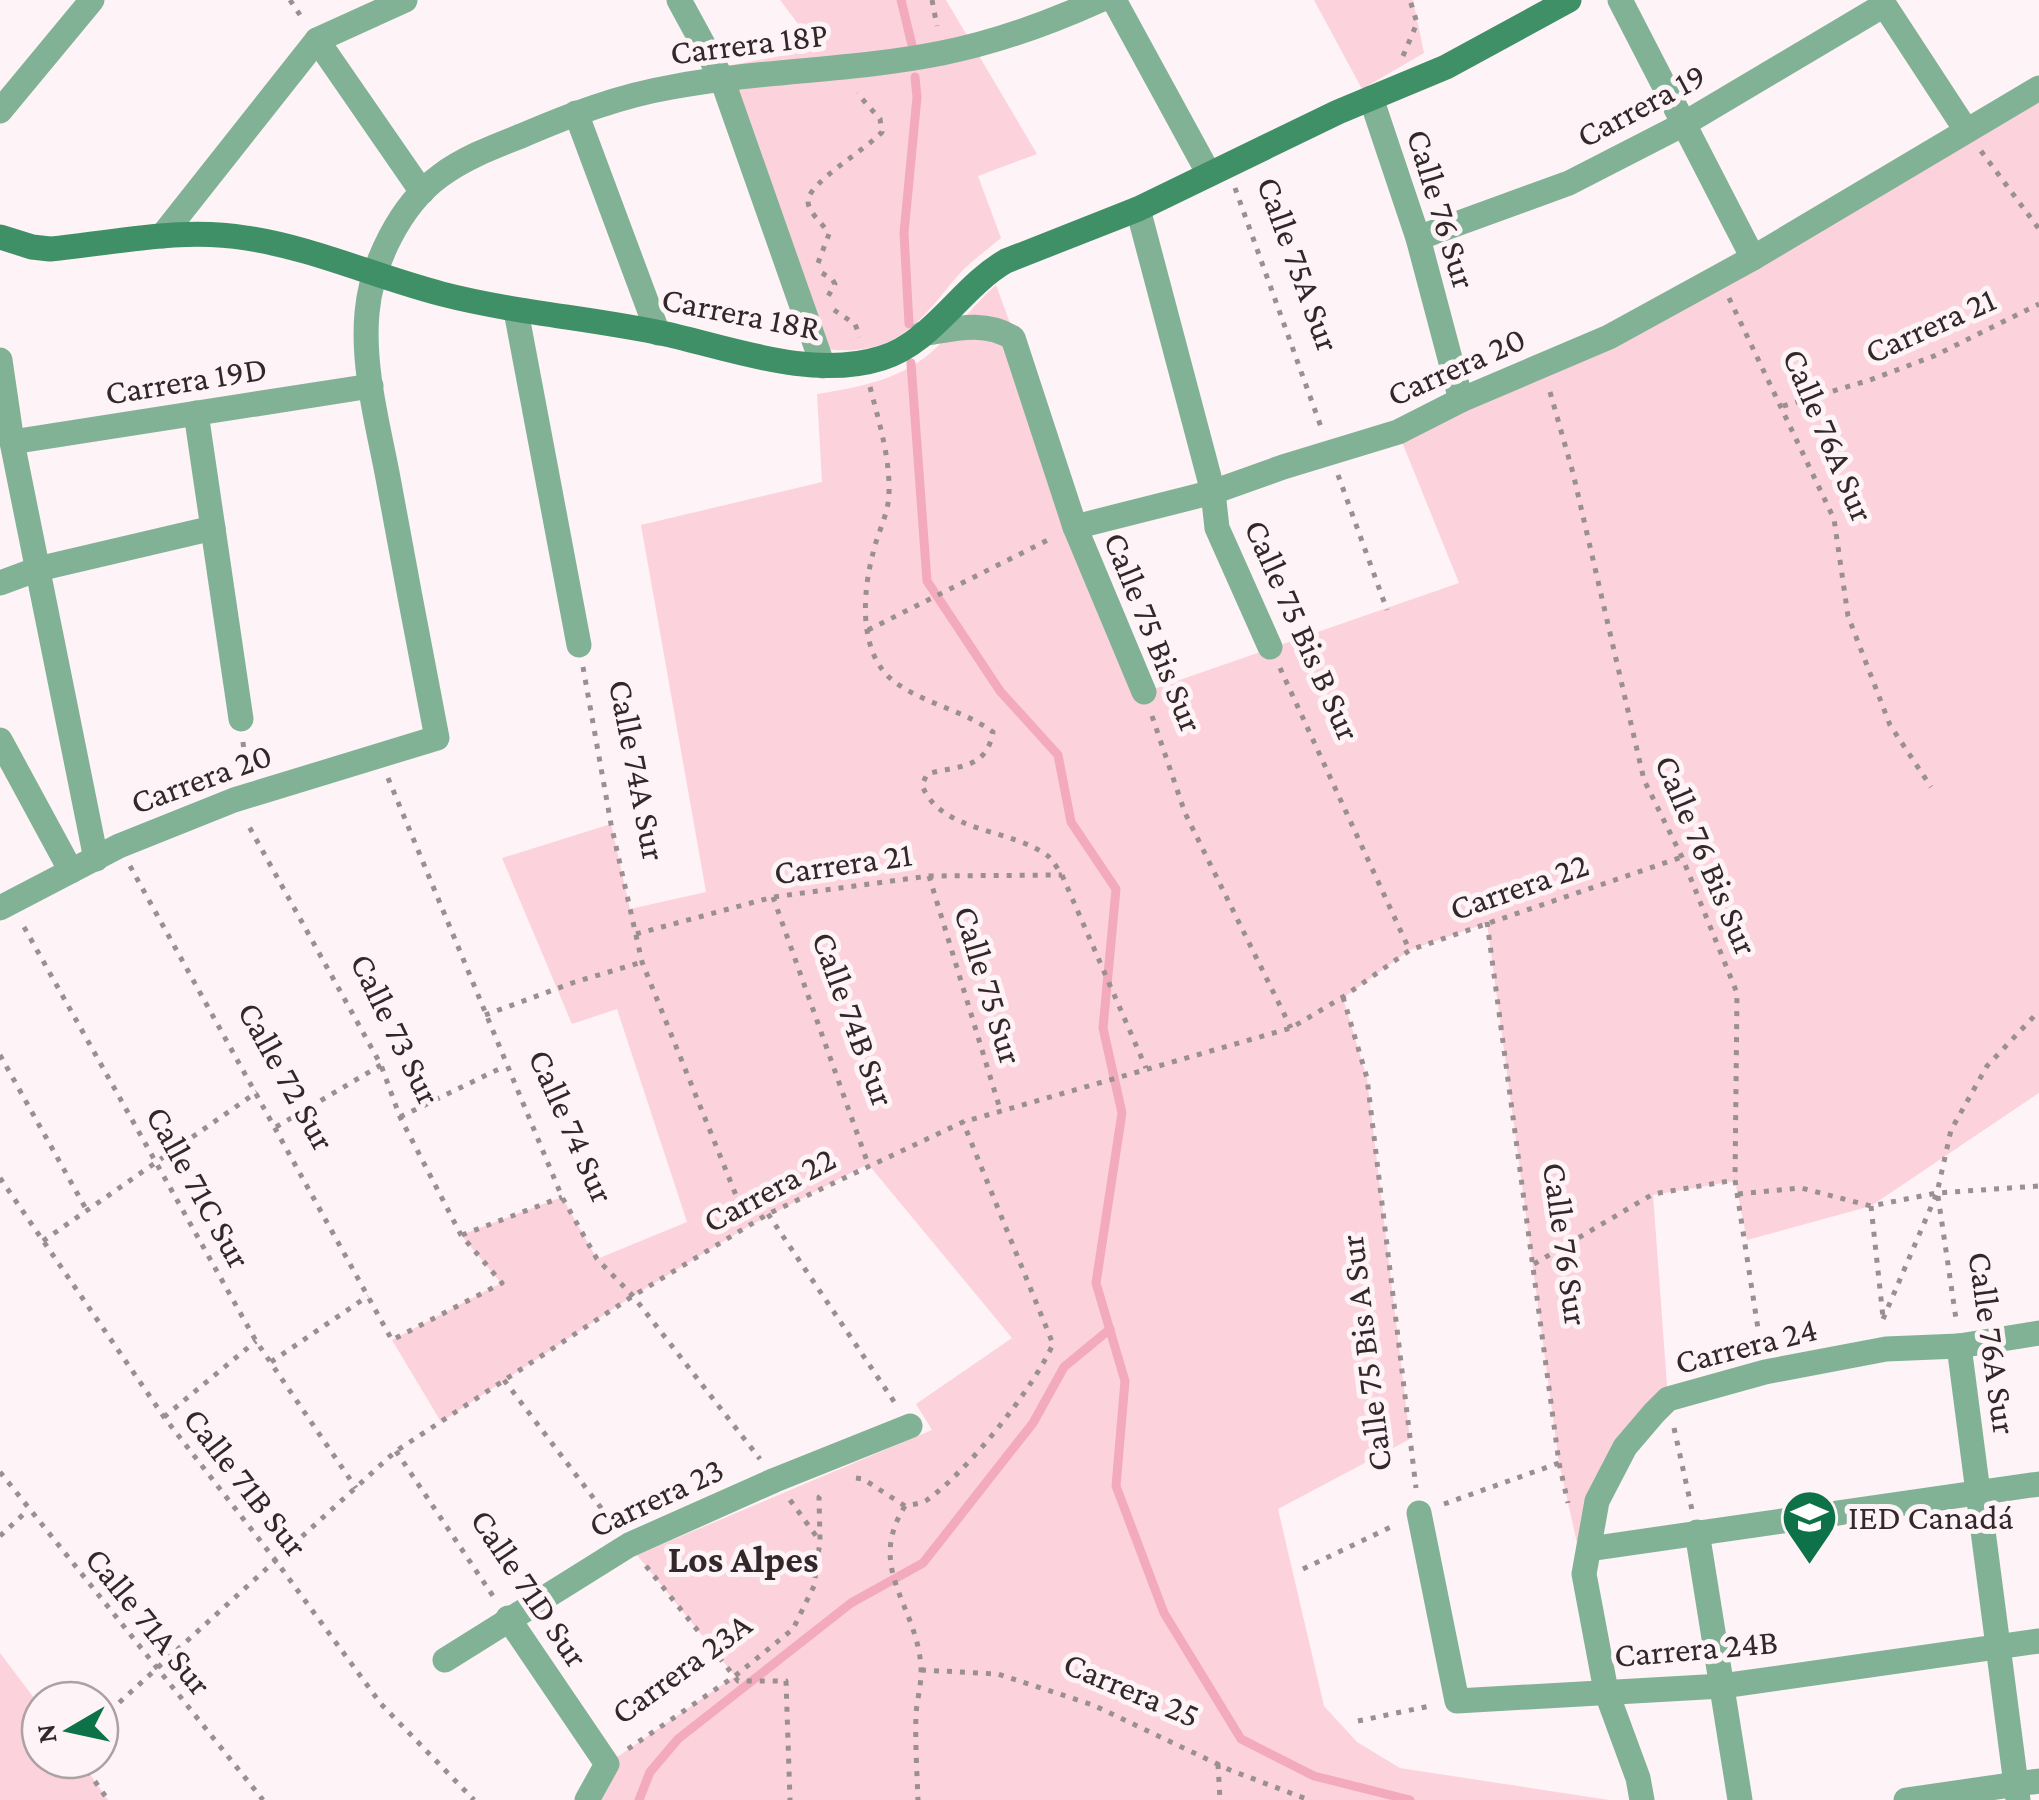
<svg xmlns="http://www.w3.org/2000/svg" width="2039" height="1800" viewBox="0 0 2039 1800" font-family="'Crimson Pro',serif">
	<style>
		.green { fill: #fcd3dc }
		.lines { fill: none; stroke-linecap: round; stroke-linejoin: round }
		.stream { stroke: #f3aabc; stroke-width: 9 }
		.path { stroke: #9a8f92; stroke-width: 5; stroke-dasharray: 5 8; stroke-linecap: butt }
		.street { stroke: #81b296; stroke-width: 25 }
		.secondary { stroke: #409067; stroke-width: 25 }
		.labels { text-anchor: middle; stroke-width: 10; stroke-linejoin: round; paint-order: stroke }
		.street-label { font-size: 35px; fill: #32282a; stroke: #fef3f6 }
		.poi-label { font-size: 35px; fill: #32282a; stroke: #fef3f6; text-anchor: start }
		.neighbourhood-label { font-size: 38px; font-weight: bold; fill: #32282a; stroke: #fef3f6 }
	</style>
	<rect width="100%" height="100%" fill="#fef3f6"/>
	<!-- green -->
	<g class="green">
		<path d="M780 0H946L1037 154 978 176 1001 238C989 248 976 258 964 269 942 292 920 328 890 341 871 350 848 352 828 349L727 66 817 49Z"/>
		<polygon points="1314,0 1413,0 1424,53 1362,89"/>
		<path d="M2039 88V1093L1871 1206 1747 1240 1735 1181 1653 1195 1668 1399 1625 1447 1584 1574 1559 1463 1487 923 1410 950 1343 998 1367 1078 1410 1439 1278 1509 1324 1706 1357 1742 1400 1768 1609 1800H596L607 1764 735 1676 637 1555 932 1430 916 1404 1012 1338 868 1164 749 1226 633 1296 441 1422 392 1340 501 1283 461 1235 562 1197 597 1259 687 1222 617 1009 572 1024 502 858 611 824 630 909 706 892 641 525 822 482 817 394C861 387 904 379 937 347 958 327 974 304 996 285L1145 692 1459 583 1398 432 1609 337Z"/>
		<polygon points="0,1653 40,1706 40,1760 80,1760 108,1800 0,1800"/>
	</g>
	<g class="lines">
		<!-- stream -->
		<g class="stream">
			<polyline points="901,0 912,45"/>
			<polyline points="909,324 904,233 917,97 915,77"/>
			<polyline points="911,363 927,581 1000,691 1058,755 1071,822 1116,889 1103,1028 1122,1113 1096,1283 1125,1381 1116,1486 1164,1613 1241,1739 1314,1776 1410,1800"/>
			<polyline points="639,1800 650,1772 678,1739 851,1603 923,1563 1033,1423 1064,1367 1110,1329"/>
		</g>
		<!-- path -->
		<g class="path">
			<polyline points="290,0 302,18"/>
			<polyline points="932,0 937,26"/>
			<polyline points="1403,56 1417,23 1410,0"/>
			<polyline points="1981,151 2039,229"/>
			<polyline points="1235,188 1321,427"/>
			<path d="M818 263 829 234C823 223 808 213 808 201 808 183 868 148 882 132L880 119 857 93"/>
			<polyline points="822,273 832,279 835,284 827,298"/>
			<polyline points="1729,298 1834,519 1848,616 1890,725 1931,787"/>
			<polyline points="834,310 855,324 860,337"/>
			<path d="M870 387C879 422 890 457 889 493 889 513 877 534 873 553 863 591 858 649 890 678 919 703 962 709 993 732 986 770 959 765 927 774L922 785C940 833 1011 828 1048 856 1053 861 1058 869 1062 875L1146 1068"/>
			<polyline points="1550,392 1573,473 1644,780 1682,857 1737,993 1735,1180 1761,1348"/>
			<polyline points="1783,406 1870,380 1934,356 2039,304"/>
			<polyline points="1338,475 1387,610"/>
			<polyline points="868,630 1050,539"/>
			<polyline points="583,667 611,824 642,962 748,1225"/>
			<polyline points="1280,668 1409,949"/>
			<polyline points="1152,716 1185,813 1291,1028"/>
			<polyline points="243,742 246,770"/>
			<polyline points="388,778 562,1197 597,1259 633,1296 760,1459"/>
			<polyline points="130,866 392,1340 502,1283 461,1235 400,1117 381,1065 246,821"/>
			<polyline points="929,876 1000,1109"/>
			<polyline points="773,897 868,1164"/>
			<polyline points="1487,922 1559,1463 1568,1503"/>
			<polyline points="24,927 256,1341 356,1488"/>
			<polyline points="636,934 773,897 929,876 1062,875"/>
			<polyline points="1343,997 1367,1078 1416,1488"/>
			<polyline points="485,1015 575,982 642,962"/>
			<polyline points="0,1055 86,1209"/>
			<polyline points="400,1117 505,1066"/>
			<polyline points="276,1127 381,1065"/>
			<polyline points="0,1178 164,1417 276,1561 381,1704 474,1800"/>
			<polyline points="1738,1194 1801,1188 1871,1206 1937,1193 2039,1186"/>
			<polyline points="1938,1196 1956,1319"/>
			<polyline points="1871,1206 1883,1317"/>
			<polyline points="768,1214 895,1403"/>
			<polyline points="462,1235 562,1197"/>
			<polyline points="43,1241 257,1092"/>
			<polyline points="1534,1264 1653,1194 1735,1180"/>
			<polyline points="1883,1319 1937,1193 1951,1130 1987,1066 2039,1011"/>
			<polyline points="271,1362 368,1296"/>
			<polyline points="504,1380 614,1525"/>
			<polyline points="164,1417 256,1341"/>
			<polyline points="1674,1428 1692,1510"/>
			<polyline points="396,1451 495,1599"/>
			<polyline points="0,1472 263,1800"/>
			<path d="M856 1478 863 1479 905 1506C913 1504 921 1504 927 1500 968 1471 1033 1389 1053 1344L963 1122"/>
			<polyline points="790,1500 819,1540"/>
			<polyline points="1444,1504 1559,1463"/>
			<path d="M905 1506C865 1569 918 1606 921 1668 922 1683 917 1699 916 1714 915 1743 917 1772 918 1800"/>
			<polyline points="0,1536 28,1510"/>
			<polyline points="646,1566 738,1681 786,1681 790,1800"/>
			<polyline points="1303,1569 1393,1526"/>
			<polyline points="921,1670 998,1674 1093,1705 1230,1770 1309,1800"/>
			<polyline points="100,1720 396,1451 633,1296 768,1214 963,1122 1291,1028 1343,997 1410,950 1682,857"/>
			<polyline points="1358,1721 1430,1706"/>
			<polyline points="628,1749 735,1676 793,1629 814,1586 820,1541 819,1497 824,1491"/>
			<polyline points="80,1760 108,1800"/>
			<polyline points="1218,1764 1220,1800"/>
		</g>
		<!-- street -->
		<g class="street">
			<polyline points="679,0 722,79 823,366"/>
			<polyline points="1114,0 1209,174"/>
			<polyline points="1620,0 1753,258"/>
			<polyline points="1881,0 1966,130"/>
			<polyline points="317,40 422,192"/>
			<polyline points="1371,98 1418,238 1461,400"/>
			<polyline points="0,111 92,0"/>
			<polyline points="576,113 658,333"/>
			<polyline points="1138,209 1213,492 1217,528 1270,647"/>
			<polyline points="162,236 317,40 405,0"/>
			<polyline points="1418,238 1569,183 1682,125 1884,5"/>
			<polyline points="516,311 579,645"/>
			<path d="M922 334C954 329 984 320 1013 338L1075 527 1144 692"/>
			<polyline points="0,360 12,442 96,859"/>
			<polyline points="196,413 241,719"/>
			<polyline points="12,442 371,386"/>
			<polyline points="1075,527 1213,492 1283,467 1398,432 1461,400 1609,337 1753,258 2039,88"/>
			<polyline points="0,583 38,569 213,528"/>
			<polyline points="0,740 71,871"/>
			<path d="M0 908 119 846 234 800 437 738C420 651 404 565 388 478 378 425 362 367 367 313 371 265 400 205 440 176 464 158 493 147 521 136 570 115 619 96 672 87 761 70 853 71 942 53 997 42 1049 23 1100 0"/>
			<polyline points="1959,1346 2018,1800"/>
			<polyline points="1419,1513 1457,1701 1722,1686 2039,1641"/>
			<polyline points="1697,1532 1740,1800"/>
			<polyline points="1589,1549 2039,1484"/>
			<polyline points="508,1618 607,1764 587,1800"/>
			<polyline points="445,1660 629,1545 775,1480 910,1426"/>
			<polyline points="1642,1800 1638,1778 1606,1691 1584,1574 1597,1501 1625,1447 1654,1413 1668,1399 1765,1372 1886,1349 1959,1346 2039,1333"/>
			<polyline points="1906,1800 2039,1781"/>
		</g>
		<!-- secondary -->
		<path class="secondary" d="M0 237 32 247 50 249C114 243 181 227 246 238 313 248 376 277 442 294 516 313 592 318 666 334 733 349 813 380 882 358 933 342 961 287 1006 261L1138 209 1338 112 1446 67 1569 0"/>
	</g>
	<!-- icons -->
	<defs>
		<symbol id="school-pin" viewBox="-11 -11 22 30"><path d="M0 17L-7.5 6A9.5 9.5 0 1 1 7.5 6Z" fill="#0e7249" stroke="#fef3f6"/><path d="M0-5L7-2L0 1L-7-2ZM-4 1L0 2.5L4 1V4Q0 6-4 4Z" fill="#fff"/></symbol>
	</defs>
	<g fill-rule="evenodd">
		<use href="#school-pin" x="1778" y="1486" width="63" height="86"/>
	</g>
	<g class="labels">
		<!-- street labels -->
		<g class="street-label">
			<text transform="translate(749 43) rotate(-7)" y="12">Carrera 18P</text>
			<text transform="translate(1641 105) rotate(-28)" y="12">Carrera 19</text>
			<text transform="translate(1442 209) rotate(73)" y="12">Calle 76 Sur</text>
			<text transform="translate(1299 264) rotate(70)" y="12">Calle 75A Sur</text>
			<text transform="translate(741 313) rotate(11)" y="12">Carrera 18R</text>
			<text transform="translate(1930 325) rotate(-24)" y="12">Carrera 21</text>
			<text transform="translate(1456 366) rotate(-24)" y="12">Carrera 20</text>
			<text transform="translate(186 380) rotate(-9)" y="12">Carrera 19D</text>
			<text transform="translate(1829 435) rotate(67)" y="12">Calle 76A Sur</text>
			<text transform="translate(1303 630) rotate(66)" y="12">Calle 75 Bis B Sur</text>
			<text transform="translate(1154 632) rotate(68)" y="12">Calle 75 Bis Sur</text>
			<text transform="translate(638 770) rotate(79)" y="12">Calle 74A Sur</text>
			<text transform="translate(201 778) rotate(-20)" y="12">Carrera 20</text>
			<text transform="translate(1707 855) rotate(67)" y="12">Calle 76 Bis Sur</text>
			<text transform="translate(843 863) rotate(-8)" y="12">Carrera 21</text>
			<text transform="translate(1519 886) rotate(-19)" y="12">Carrera 22</text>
			<text transform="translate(989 985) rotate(73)" y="12">Calle 75 Sur</text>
			<text transform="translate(854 1019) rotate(70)" y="12">Calle 74B Sur</text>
			<text transform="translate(396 1029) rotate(64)" y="12">Calle 73 Sur</text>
			<text transform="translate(287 1076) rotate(61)" y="12">Calle 72 Sur</text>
			<text transform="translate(572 1126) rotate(66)" y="12">Calle 74 Sur</text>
			<text transform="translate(199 1187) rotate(61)" y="12">Calle 71C Sur</text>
			<text transform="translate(769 1189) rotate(-28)" y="12">Carrera 22</text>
			<text transform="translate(1566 1244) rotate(82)" y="12">Calle 76 Sur</text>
			<text transform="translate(1993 1343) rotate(82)" y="12">Calle 76A Sur</text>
			<text transform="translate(1746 1345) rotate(-14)" y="12">Carrera 24</text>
			<text transform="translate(1365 1353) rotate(-97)" y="12">Calle 75 Bis A Sur</text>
			<text transform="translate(246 1482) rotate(52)" y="12">Calle 71B Sur</text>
			<text transform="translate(656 1497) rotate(-25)" y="12">Carrera 23</text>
			<text transform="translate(530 1588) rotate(56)" y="12">Calle 71D Sur</text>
			<text transform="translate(149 1621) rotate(51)" y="12">Calle 71A Sur</text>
			<text transform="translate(1696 1648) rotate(-5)" y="12">Carrera 24B</text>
			<text transform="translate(681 1668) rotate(-36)" y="12">Carrera 23A</text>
			<text transform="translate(1132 1689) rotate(23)" y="12">Carrera 25</text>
		</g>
		<!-- poi labels -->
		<g class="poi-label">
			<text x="1848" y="1529">IED Canadá</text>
		</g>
		<!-- neighbourhood labels -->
		<g class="neighbourhood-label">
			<text x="743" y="1572">Los Alpes</text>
		</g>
	</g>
	<!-- north arrow -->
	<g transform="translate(70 1730) rotate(261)"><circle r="48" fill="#fef3f6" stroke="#aca2a4" stroke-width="2.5"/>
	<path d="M0-8L18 38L0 25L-18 38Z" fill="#0e7249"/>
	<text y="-15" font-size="28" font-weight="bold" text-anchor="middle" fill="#32282a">N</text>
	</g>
</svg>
